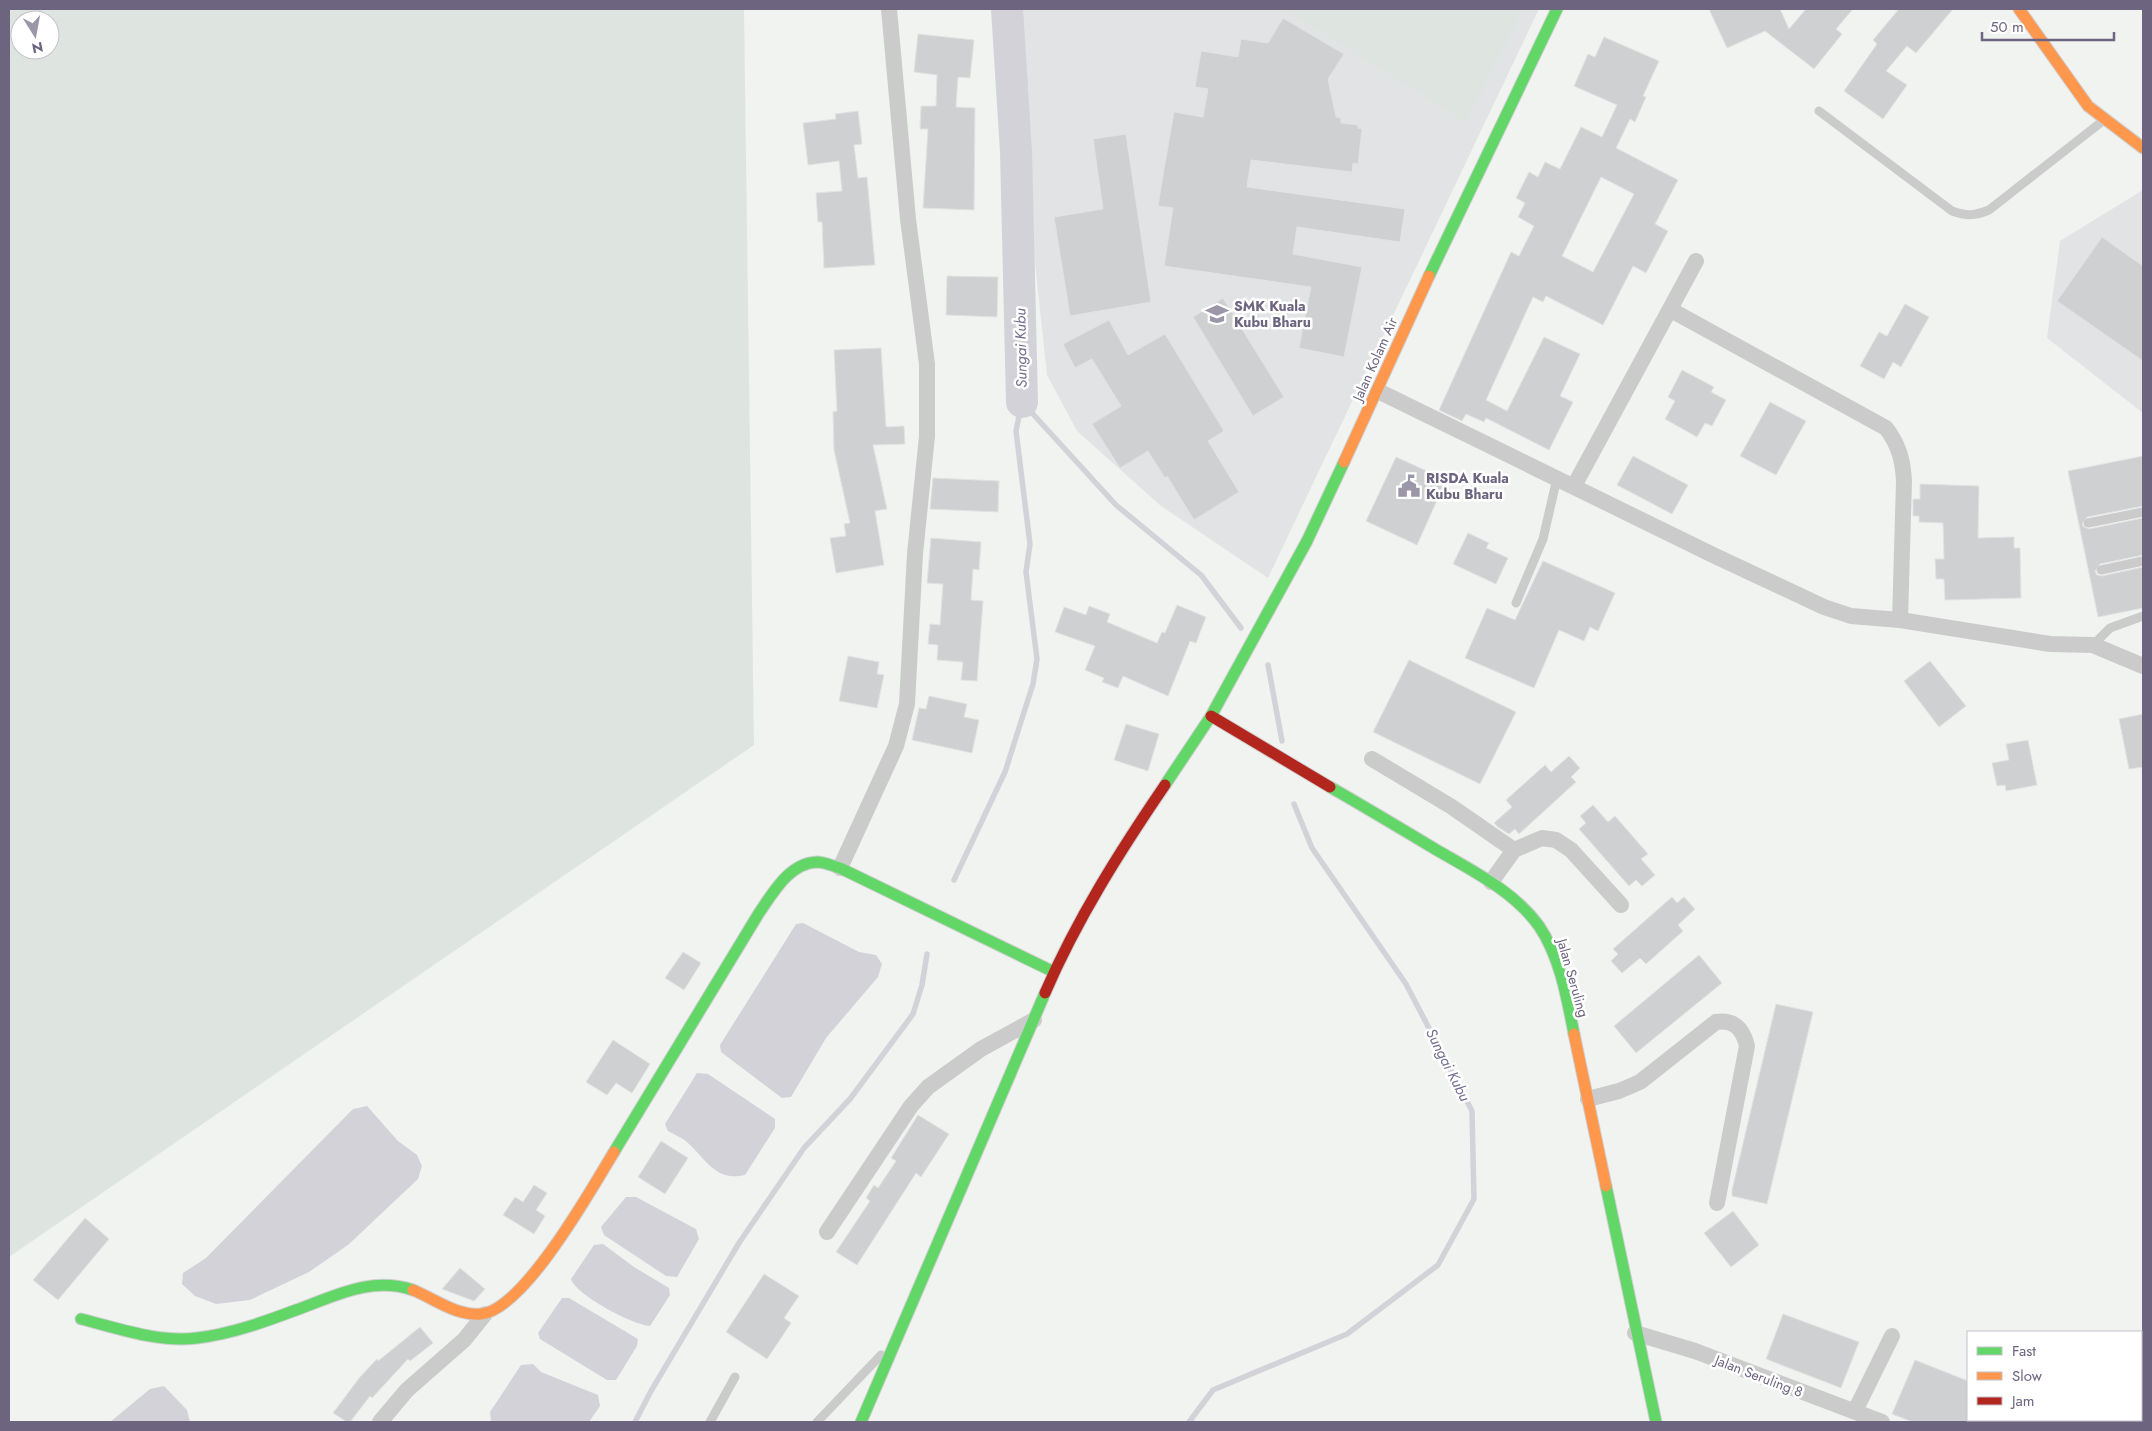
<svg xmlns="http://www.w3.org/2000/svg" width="2152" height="1431" viewBox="0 0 2152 1431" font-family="Jost,sans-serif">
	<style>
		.built { fill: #e2e3e4 }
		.green { fill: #dee5e1; fill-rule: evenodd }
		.water { fill: #d3d2d9 }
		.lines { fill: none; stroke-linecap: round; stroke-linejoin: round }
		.stream { stroke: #d3d2d9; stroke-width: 5.5 }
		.river { stroke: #d3d2d9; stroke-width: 32 }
		.building { fill: #cfd0d1; stroke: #e1e2e1; fill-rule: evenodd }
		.fast-casing { stroke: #cfcfd0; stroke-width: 13 }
		.slow-casing { stroke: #cfcfd0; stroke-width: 13 }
		.jam-casing { stroke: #cfcfd0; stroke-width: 13 }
		.lane { stroke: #cccbcc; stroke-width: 9 }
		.street { stroke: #cccbcc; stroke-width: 16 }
		.fast { stroke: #63d668; stroke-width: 11 }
		.slow { stroke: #ff974d; stroke-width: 11 }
		.jam { stroke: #b3261e; stroke-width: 11 }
		.labels { text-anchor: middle; stroke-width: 5; stroke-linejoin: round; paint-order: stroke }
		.poi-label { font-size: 14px; font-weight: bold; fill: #6d6480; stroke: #fff; text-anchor: start }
		.street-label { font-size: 14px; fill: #6d6480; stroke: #fff }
		.water-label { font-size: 15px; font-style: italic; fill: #746f91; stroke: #fff }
	</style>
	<rect width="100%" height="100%" fill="#f1f3f1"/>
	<!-- built -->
	<g class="built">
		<polygon points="1022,9 1539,9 1268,578 1161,506 1077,431 1047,375 1034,254"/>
		<polygon points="2143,190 2143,413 2047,338 2060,241"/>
	</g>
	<!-- green -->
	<g class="green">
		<path d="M9 9H744L754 745 9 1257ZM20 20H50V50H20Z"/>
		<polygon points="1284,9 1523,9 1466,122"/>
	</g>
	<!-- water -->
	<g class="water">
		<polygon points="803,923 859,952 876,955 882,964 878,977 826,1038 791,1097 782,1098 721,1052 720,1045 796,924"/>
		<path d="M697 1073 708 1074 775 1119V1128L745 1175C713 1183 704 1154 683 1139 678 1136 673 1134 668 1131L665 1124Z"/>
		<polygon points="367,1106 398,1141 417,1155 422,1166 418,1179 348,1245 309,1272 250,1300 216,1304 195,1296 182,1284 183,1273 206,1258 353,1109"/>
		<polygon points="626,1197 636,1197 696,1229 699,1239 677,1277 666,1276 604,1235 601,1227"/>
		<path d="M603 1244 634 1267 669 1288 670 1295 650 1326C633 1325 576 1295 571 1279L594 1245Z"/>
		<polygon points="562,1298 569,1298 638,1339 637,1346 616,1380 607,1380 540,1339 538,1333"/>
		<polygon points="533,1364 541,1372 598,1395 600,1406 589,1422 491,1421 490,1412 521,1365"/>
		<polygon points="164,1386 187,1410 190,1422 110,1422 150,1389"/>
	</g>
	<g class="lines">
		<!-- stream -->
		<g class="stream">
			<polyline points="1022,402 1116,505 1201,575 1241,628"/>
			<polyline points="1268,665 1282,741"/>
			<polyline points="954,880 1005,772 1033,684 1037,659 1026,572 1030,544 1016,431 1022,402"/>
			<polyline points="635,1422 651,1391 739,1243 804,1148 850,1099 913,1014 922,985 927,954"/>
			<polyline points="1189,1422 1213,1390 1347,1334 1438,1265 1474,1199 1472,1111 1406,984 1312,848 1294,804"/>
		</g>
		<!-- river -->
		<polyline class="river" points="1007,9 1016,152 1022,402"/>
	</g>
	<!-- building -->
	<g class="building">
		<polygon points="1709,9 1780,9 1789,29 1806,9 1853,9 1836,29 1842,34 1814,69 1765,31 1727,48"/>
		<polygon points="1899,9 1953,9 1916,53 1907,46 1886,71 1907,85 1883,119 1844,91 1877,44 1873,40"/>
		<polygon points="1283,18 1344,54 1328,79 1336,117 1341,118 1341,123 1358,125 1358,128 1362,129 1358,164 1353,163 1352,172 1251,160 1247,187 1405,209 1400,242 1297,227 1293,254 1362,267 1344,357 1299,348 1311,287 1164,266 1173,208 1158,206 1164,169 1174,112 1203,117 1208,89 1195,87 1201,51 1238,57 1241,39 1268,43"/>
		<polygon points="918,34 974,40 970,78 958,77 956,107 975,108 974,210 923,208 928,129 920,129 921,106 936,106 937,75 914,72"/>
		<path d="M1604 37 1659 61 1643 96 1646 97 1635 122 1630 119 1616 148 1678 180 1655 224 1668 231 1646 273 1633 266 1603 325 1546 296 1543 302 1533 297 1486 400 1507 411 1544 337 1580 354 1560 396 1573 402 1549 450 1486 418 1484 422 1466 414 1462 421 1439 410 1511 252 1519 256 1534 226 1518 217 1525 203 1516 198 1529 172 1538 177 1545 162 1560 169 1581 127 1602 137 1617 105 1574 86 1588 54 1595 57ZM1601 177 1634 194 1593 272 1562 256Z"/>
		<polygon points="858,111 862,144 854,145 858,178 867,177 875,265 824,268 822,222 818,222 816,193 842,191 839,161 808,165 803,123 836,119 835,114"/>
		<polygon points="1126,134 1151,302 1070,316 1054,217 1103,209 1093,139"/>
		<polygon points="2102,237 2143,266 2143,361 2057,301"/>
		<polygon points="947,276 998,277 997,317 946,315"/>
		<polygon points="1223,298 1284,397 1253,416 1193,317"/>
		<polygon points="1905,304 1929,317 1901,367 1893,362 1884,379 1860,366 1879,332 1887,336"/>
		<polygon points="1109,320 1128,355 1165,334 1224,431 1208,441 1239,492 1194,520 1167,476 1165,478 1148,451 1120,468 1092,424 1121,406 1092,359 1075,368 1063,344"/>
		<polygon points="881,348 886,427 904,426 905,444 873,445 887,509 875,511 884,565 836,573 830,538 846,536 844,524 850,523 834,450 833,412 837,411 834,350"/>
		<polygon points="1682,370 1714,387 1711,392 1726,400 1712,426 1705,423 1697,437 1665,419 1675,401 1668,397"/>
		<polygon points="1770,402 1806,421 1776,475 1740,456"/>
		<polygon points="1633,456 1688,485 1672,514 1617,485"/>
		<polygon points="2143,456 2143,506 2087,517 2082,524 2084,527 2089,529 2143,518 2143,555 2100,564 2095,571 2097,575 2102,576 2143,567 2143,608 2098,617 2068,471"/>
		<polygon points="1396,457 1429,472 1426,479 1443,487 1417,545 1366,521"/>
		<polygon points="933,478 999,481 998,512 930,509"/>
		<polygon points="1920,484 1979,486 1978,538 2014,537 2014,548 2020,548 2021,598 1945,600 1944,579 1936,579 1935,559 1944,559 1943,523 1919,522 1919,516 1913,516 1913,499 1920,499"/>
		<polygon points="1468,533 1489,543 1486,548 1508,558 1496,584 1453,564"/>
		<polygon points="931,538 981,542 979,570 973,569 971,600 983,601 977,681 961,680 963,662 937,660 938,645 928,644 930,624 940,625 943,584 927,583"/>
		<polygon points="1543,561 1615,593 1598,631 1590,627 1584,641 1559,630 1534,688 1465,658 1487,608 1515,620"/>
		<polygon points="1177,605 1206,617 1196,643 1190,641 1168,696 1123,676 1118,688 1102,682 1104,678 1085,670 1095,646 1055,632 1064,607 1086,615 1089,606 1110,614 1107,622 1157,643 1162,632 1165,633"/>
		<polygon points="848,656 879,662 877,674 884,675 877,708 839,701"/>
		<polygon points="1409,660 1516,712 1480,784 1373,732"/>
		<polygon points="1930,661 1966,706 1939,727 1904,681"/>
		<polygon points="929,696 967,704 964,717 979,720 972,753 912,740 919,708 926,709"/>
		<polygon points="2143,714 2143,767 2129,769 2119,719"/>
		<polygon points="1126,724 1159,734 1148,771 1114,760"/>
		<polygon points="2028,740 2037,785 2006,791 2005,785 1997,786 1992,763 2009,760 2006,744"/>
		<polygon points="1569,756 1580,768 1571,777 1576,782 1519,834 1515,829 1509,834 1498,827 1494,823 1512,807 1506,800 1545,765 1551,772"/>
		<polygon points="1593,805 1608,822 1615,816 1648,854 1641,859 1655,875 1642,886 1636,880 1629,886 1579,829 1586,823 1580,816"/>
		<polygon points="1672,897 1677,903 1684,897 1695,909 1678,925 1683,931 1646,964 1640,958 1622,973 1611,961 1618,954 1613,949"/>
		<polygon points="683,952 701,963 684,990 665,978"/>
		<polygon points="1699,955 1722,983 1636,1053 1614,1026"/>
		<polygon points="1776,1004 1813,1012 1767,1204 1732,1196 1732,1190"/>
		<polygon points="613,1040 650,1064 632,1093 616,1083 607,1095 586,1082"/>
		<polygon points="918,1115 949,1134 921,1177 916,1173 857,1265 836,1252 870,1201 866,1198 874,1185 878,1188 896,1161 891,1158"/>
		<polygon points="661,1141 688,1158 665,1194 638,1177"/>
		<polygon points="534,1185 547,1193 536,1210 545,1216 534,1234 503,1215 515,1197 523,1202"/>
		<polygon points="1733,1211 1759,1245 1731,1267 1704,1233"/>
		<polygon points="85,1218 109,1239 58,1300 33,1280"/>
		<polygon points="460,1268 485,1289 474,1301 442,1289"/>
		<polygon points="764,1274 799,1296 784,1318 791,1323 767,1359 726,1332"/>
		<polygon points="1783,1314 1859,1342 1841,1388 1766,1359"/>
		<polygon points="420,1327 433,1343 410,1361 408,1359 372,1398 370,1396 350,1422 347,1422 333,1413 360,1377 377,1359 378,1361"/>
		<polygon points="1915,1360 1968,1381 1968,1422 1913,1422 1892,1414"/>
	</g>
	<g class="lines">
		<defs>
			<g id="fast">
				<polyline points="1429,276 1557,9"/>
				<polyline points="1165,785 1211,716 1307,541 1344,462"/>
				<path d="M1330 787C1365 807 1400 828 1435 849 1471 870 1514 891 1539 926 1560 957 1567 998 1574 1034"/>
				<path d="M614 1152 759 913C773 893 789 863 817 862 825 862 832 866 840 868L1054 972"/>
				<polyline points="1606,1186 1656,1422"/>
				<path d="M81 1319C118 1328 158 1343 197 1338 231 1334 264 1322 296 1310 335 1296 371 1276 413 1290"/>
				<polyline points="861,1422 1045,993"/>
			</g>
			<g id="slow">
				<polyline points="2019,9 2088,106 2143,148"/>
				<polyline points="1344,462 1429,276"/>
				<polyline points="1574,1034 1606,1186"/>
				<path d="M413 1290C435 1299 456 1316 481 1314 524 1310 592 1188 614 1152"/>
			</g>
			<g id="jam">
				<polyline points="1211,716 1330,787"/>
				<path d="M1045 993C1077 919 1120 851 1165 785"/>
			</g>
		</defs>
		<!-- fast casing -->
		<use href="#fast" class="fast-casing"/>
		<!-- slow casing -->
		<use href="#slow" class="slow-casing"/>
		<!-- jam casing -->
		<use href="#jam" class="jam-casing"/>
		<!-- lane -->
		<g class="lane">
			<path d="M1819 111 1952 211C1966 216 1975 216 1989 210L2104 120"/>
			<polyline points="2088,523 2143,512"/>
			<polyline points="2101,570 2143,561"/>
			<polyline points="1516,603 1543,539 1557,478"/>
			<polyline points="2093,645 2110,628 2143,616"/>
			<polyline points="710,1422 735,1377"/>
			<polyline points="817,1422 881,1355"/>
		</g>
		<!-- street -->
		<g class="street">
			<path d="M1671 310 1886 428C1899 445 1903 461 1904 481L1900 620"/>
			<polyline points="1378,391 1713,555 1824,607 1851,616 1900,620 2050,644 2093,645 2143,666"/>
			<polyline points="1574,486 1696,261"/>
			<polyline points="1372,759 1452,807 1514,850"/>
			<polyline points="840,868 896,746 907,704 915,554 927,436 927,364 908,219 889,9"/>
			<polyline points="1491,882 1514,850 1542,838 1556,840 1571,850 1621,905"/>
			<path d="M1588 1099 1619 1091 1640 1082 1716 1022C1734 1019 1743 1029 1747 1046L1717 1203"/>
			<polyline points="827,1232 911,1106 928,1087 981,1049 1034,1020"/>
			<polyline points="1635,1333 1695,1351 1882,1422"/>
			<polyline points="1855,1411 1892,1336"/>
			<polyline points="380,1422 407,1390 464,1340 485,1314"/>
		</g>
		<!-- fast -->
		<use href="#fast" class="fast"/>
		<!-- slow -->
		<use href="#slow" class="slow"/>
		<!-- jam -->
		<use href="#jam" class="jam"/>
	</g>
	<!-- icons -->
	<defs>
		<symbol id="school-bare" viewBox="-9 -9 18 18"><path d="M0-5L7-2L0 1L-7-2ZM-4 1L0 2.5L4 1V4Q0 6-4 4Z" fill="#9b96a8" stroke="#fff" stroke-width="2.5" paint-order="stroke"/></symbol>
		<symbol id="civic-bare" viewBox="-9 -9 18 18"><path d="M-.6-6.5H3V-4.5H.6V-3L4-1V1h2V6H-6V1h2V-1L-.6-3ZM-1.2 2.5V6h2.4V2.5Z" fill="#9b96a8" stroke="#fff" stroke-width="2.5" paint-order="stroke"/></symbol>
	</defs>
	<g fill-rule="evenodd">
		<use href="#school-bare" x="1201" y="298" width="32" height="32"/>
		<use href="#civic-bare" x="1393" y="470" width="32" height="32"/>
	</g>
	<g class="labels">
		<!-- poi labels -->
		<g class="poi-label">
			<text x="1234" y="311">SMK Kuala<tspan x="1234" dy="16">Kubu Bharu</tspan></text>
			<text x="1426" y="483">RISDA Kuala<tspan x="1426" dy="16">Kubu Bharu</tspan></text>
		</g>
		<!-- street labels -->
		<g class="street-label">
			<text transform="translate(1375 359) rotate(-66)" y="5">Jalan Kolam Air</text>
			<text transform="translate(1573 978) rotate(74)" y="5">Jalan Seruling</text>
			<text transform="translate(1759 1376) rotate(21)" y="5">Jalan Seruling 8</text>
		</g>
		<!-- water labels -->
		<g class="water-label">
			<text transform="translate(1021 348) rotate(-91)" y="5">Sungai Kubu</text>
			<text transform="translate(1448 1065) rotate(63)" y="5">Sungai Kubu</text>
		</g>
	</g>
	<!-- border -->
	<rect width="2152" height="1431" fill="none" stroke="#6d6480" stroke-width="20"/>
	<!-- legend -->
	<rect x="1967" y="1331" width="175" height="90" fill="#ffffff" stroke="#c5c1cc"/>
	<rect x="1977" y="1347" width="25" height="8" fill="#63d668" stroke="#c5c1cc"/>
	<text x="2012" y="1356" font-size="15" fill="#6d6480">Fast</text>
	<rect x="1977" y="1372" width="25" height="8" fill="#ff974d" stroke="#c5c1cc"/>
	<text x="2012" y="1381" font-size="15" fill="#6d6480">Slow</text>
	<rect x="1977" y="1397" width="25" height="8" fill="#b3261e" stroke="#c5c1cc"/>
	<text x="2012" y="1406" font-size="15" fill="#6d6480">Jam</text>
	<!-- north arrow -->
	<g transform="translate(35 35) rotate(169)"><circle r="24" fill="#ffffff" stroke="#c5c1cc"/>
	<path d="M0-4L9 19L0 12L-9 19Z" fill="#9b96a8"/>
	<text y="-8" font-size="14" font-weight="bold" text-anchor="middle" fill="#6d6480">N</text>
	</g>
	<!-- scale -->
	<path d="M1982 32v8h132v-8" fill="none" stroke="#6d6480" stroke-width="2.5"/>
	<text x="1990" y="32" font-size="15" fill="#6d6480" stroke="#ffffff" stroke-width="4" paint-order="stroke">50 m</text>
</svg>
